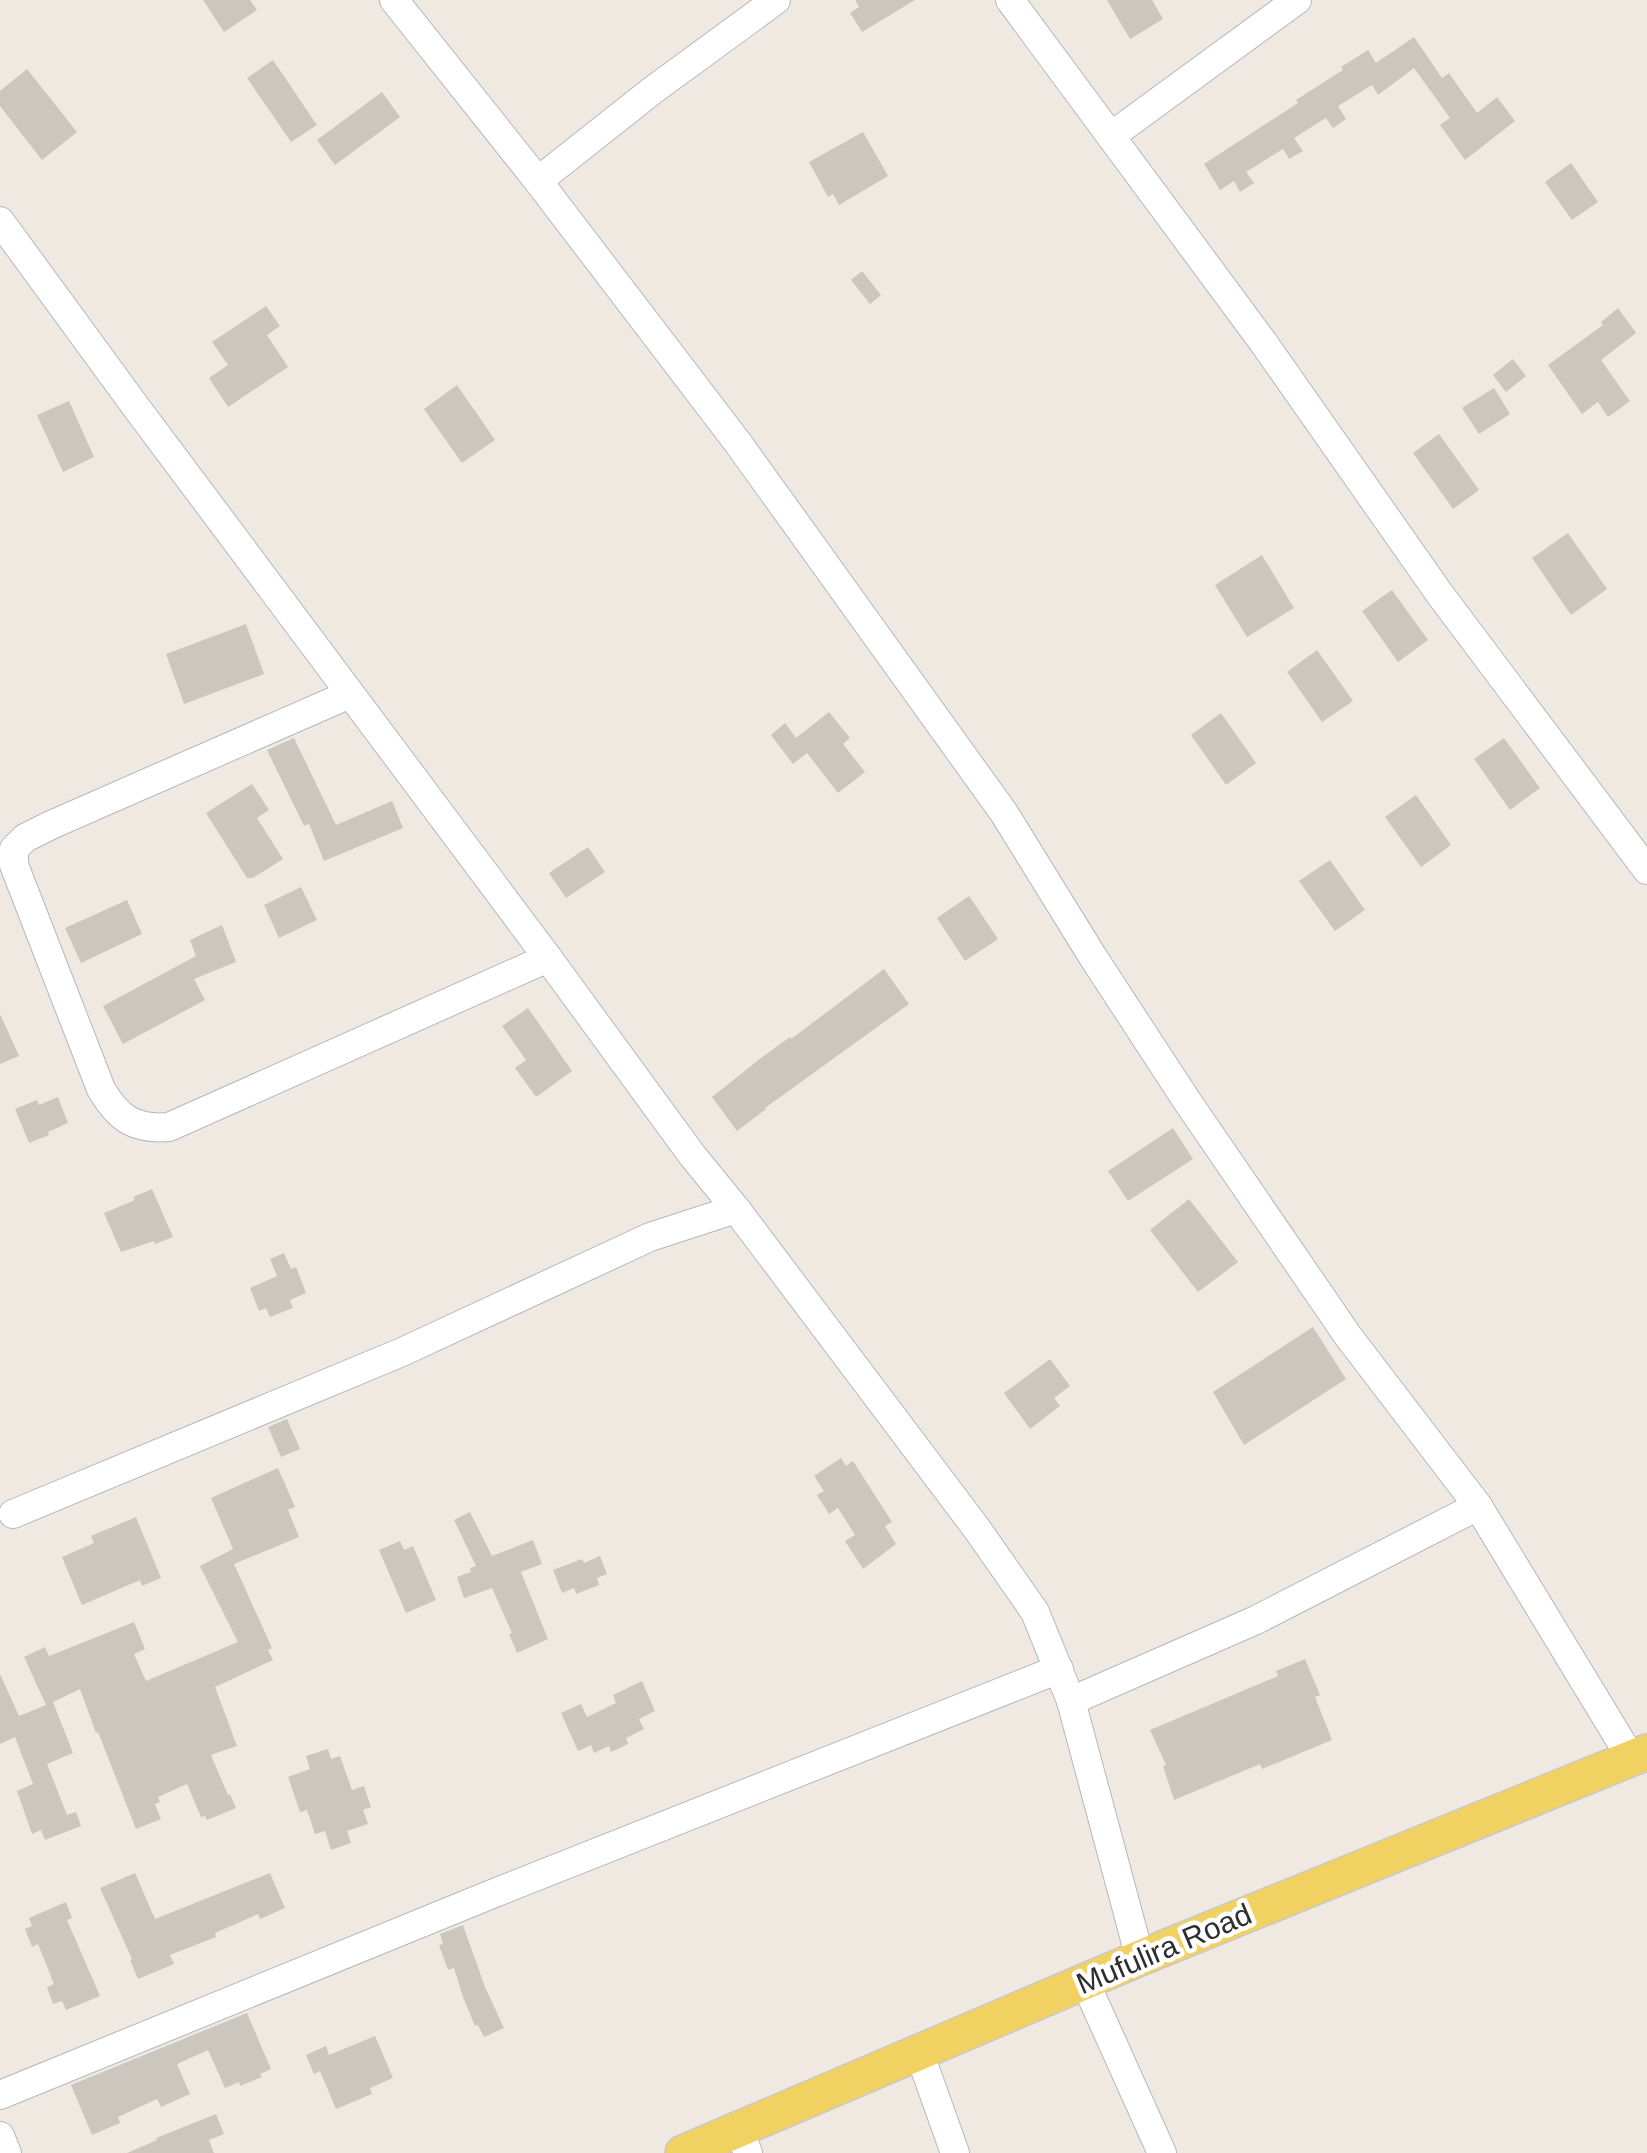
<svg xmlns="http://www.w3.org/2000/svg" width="1647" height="2153" viewBox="0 0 1647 2153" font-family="Helvetica,sans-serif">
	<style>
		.building { fill: #cbc7bf }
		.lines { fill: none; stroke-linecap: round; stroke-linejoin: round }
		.minor-casing { stroke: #b4b7c1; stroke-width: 30 }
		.major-casing { stroke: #c9c9c9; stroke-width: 38 }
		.minor { stroke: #fff; stroke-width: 28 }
		.major { stroke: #f2d163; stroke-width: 35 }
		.labels { text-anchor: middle; stroke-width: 9; stroke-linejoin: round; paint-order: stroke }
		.street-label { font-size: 30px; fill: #2e2e2e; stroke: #fff }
	</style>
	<rect width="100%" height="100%" fill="#efe9e1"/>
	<!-- building -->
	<g class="building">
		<polygon points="203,0 250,0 257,10 224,32"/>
		<polygon points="855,0 915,0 862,32 850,13 859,7"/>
		<polygon points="1107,0 1152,0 1163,19 1130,39"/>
		<polygon points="1414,37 1442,78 1449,73 1477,113 1497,97 1515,121 1465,160 1440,125 1450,118 1414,68 1378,95 1372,85 1338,106 1346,119 1333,128 1326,118 1294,138 1303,151 1289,159 1283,149 1246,172 1254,183 1240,192 1234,181 1220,190 1204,164 1298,103 1296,100 1343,70 1341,67 1368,50 1376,63"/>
		<polygon points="273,60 317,125 291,142 247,78"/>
		<polygon points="27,69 77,132 42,160 0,106 0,91"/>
		<polygon points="382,92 400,117 335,165 317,140"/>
		<polygon points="863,132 888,176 839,205 833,194 828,197 809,162"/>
		<polygon points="1571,163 1598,202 1572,220 1545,182"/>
		<polygon points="862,271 881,295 870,304 851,280"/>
		<polygon points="266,306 280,326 267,335 288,367 228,407 209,378 228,365 212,342"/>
		<polygon points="1618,308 1636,333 1601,360 1630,401 1608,417 1598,402 1582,414 1548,365 1603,325 1601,322"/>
		<polygon points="1513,359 1526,376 1506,392 1493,375"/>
		<polygon points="457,385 495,440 462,463 424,409"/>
		<polygon points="1494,388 1510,414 1479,434 1462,408"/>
		<polygon points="69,401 94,457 63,472 37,415"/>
		<polygon points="1439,434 1479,490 1453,509 1413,453"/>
		<polygon points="1568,533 1607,589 1571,615 1532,558"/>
		<polygon points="1262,555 1294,608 1247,637 1215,585"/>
		<polygon points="1392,590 1428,640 1398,662 1362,611"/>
		<polygon points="246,624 264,674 184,704 166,654"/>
		<polygon points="1317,650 1353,701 1322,722 1287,672"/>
		<polygon points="829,712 850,738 843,744 865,772 838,793 807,753 793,764 771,735 785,723 796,738"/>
		<polygon points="1221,713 1256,763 1226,785 1191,735"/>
		<polygon points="294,738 336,825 392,801 403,828 324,861 309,824 304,826 267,750"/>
		<polygon points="1504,738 1540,788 1510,810 1474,759"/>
		<polygon points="252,784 269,810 257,818 283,859 253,878 247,878 206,813"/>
		<polygon points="1416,795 1451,845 1421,867 1385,817"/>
		<polygon points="588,847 605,872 566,898 549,873"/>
		<polygon points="1330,860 1365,910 1335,931 1299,881"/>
		<polygon points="301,887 317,920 279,938 264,905"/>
		<polygon points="969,896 998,939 965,961 937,918"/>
		<polygon points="127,900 142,934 81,963 65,928"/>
		<polygon points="222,925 236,962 194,979 205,1000 123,1044 103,1006 196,956 190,940"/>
		<polygon points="884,969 909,1004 765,1108 766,1109 737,1131 712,1097 761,1058 790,1037 791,1039"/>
		<polygon points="528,1008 572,1071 536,1097 515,1068 526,1060 502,1026"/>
		<polygon points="0,1014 19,1056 0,1064"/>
		<polygon points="58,1097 68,1123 48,1132 49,1135 29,1143 15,1109 37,1100 39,1105"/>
		<polygon points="1173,1128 1193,1159 1128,1201 1108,1171"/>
		<polygon points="152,1189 173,1237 155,1244 154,1241 121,1252 104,1213 135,1200 133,1197"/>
		<polygon points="1189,1199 1238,1262 1198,1292 1150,1230"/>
		<polygon points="284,1253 291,1269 296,1267 306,1293 290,1300 293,1308 270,1317 266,1308 259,1311 250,1288 277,1276 270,1259"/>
		<polygon points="1313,1327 1346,1379 1244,1445 1213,1392"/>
		<polygon points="1050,1359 1070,1386 1054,1398 1060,1406 1030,1429 1004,1393"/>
		<polygon points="287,1419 300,1449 281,1457 268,1427"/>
		<polygon points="841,1458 846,1466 853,1461 892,1522 885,1526 896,1544 863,1569 845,1541 855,1535 838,1508 829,1514 817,1495 824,1491 814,1476"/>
		<polygon points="278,1468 295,1507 288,1510 299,1537 234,1564 272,1648 268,1650 273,1660 215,1687 237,1746 211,1755 228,1795 230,1794 236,1808 207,1820 205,1816 201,1817 187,1784 158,1797 160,1802 155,1804 161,1819 136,1829 98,1732 96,1733 80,1689 53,1702 73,1753 47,1764 67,1815 76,1812 81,1826 45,1840 41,1830 32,1834 17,1791 33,1784 15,1737 0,1744 0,1674 19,1716 46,1705 24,1657 45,1647 49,1656 134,1622 145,1649 134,1654 146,1681 238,1642 200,1566 233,1549 211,1498"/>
		<polygon points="470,1512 492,1556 533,1540 542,1564 521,1572 548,1639 517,1653 509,1634 512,1633 492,1588 464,1598 457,1577 471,1572 470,1568 476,1566 454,1520"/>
		<polygon points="136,1517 161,1578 142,1586 140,1580 82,1605 62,1557 94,1543 91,1536"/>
		<polygon points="400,1541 404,1550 413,1546 436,1600 406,1613 379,1550"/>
		<polygon points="600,1556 607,1574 597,1578 599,1585 576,1594 574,1588 562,1593 553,1570 582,1559 584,1563"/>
		<polygon points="1305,1659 1320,1695 1315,1697 1332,1740 1262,1769 1260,1764 1174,1800 1163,1766 1166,1765 1150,1730 1278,1676 1276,1671"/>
		<polygon points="642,1681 655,1711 639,1719 644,1729 626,1738 628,1744 611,1752 609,1746 594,1753 591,1745 578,1751 561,1713 581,1704 587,1717 616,1703 613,1695"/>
		<polygon points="328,1749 331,1759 340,1756 352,1790 364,1786 371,1807 363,1810 368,1824 347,1831 351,1843 331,1850 325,1831 315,1834 307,1810 300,1812 288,1777 310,1769 306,1756"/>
		<polygon points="135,1873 155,1919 270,1873 285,1908 260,1919 258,1914 215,1933 216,1937 170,1955 174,1964 138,1979 130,1960 132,1959 100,1888"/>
		<polygon points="66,1902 72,1918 67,1920 100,1996 66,2010 62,2001 53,2004 47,1987 54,1984 38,1944 32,1947 25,1929 32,1926 29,1918"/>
		<polygon points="463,1925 485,1987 504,2028 484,2037 478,2025 475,2026 463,1997 454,1968 448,1970 439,1945 443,1944 440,1934"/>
		<polygon points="247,2013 271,2069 260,2074 262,2077 240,2086 239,2082 225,2088 208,2050 177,2064 190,2094 161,2107 157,2099 118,2117 120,2123 92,2135 71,2085"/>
		<polygon points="375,2036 393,2078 370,2088 372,2094 336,2109 320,2071 314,2074 306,2055 326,2046 329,2055"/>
		<polygon points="216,2114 224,2134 209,2140 214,2153 127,2153 157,2140 156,2138"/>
	</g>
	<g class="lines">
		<defs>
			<g id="minor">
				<polyline points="394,0 538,181 738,443 1004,813 1093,957 1187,1101 1348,1336 1478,1506 1631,1758"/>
				<polyline points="1010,0 1263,342 1439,593 1647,870"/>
				<polyline points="1111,136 1297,0"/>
				<polyline points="538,181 653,90 776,0"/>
				<polyline points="0,221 133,403 548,958 692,1155 736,1209 977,1529 1035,1612 1071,1701 1140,1958"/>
				<path d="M350 694 51 825 25 838 14 849V865L101 1089C118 1118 134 1130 169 1127L548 958"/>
				<polyline points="13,1514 402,1352 650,1237 736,1209"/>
				<polyline points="1071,1701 1256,1620 1478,1506"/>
				<polyline points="1085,1982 1162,2153"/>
				<polyline points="919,2052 955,2153"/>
				<polyline points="0,2095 492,1894 1059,1669"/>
				<polyline points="739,2129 748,2153"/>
				<polyline points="0,2136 7,2153"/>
			</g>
			<polyline id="major" points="683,2153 1140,1958 1647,1752"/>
		</defs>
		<!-- minor casing -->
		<use href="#minor" class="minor-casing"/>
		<!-- major casing -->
		<use href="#major" class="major-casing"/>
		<!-- minor -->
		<use href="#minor" class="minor"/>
		<!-- major -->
		<use href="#major" class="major"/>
	</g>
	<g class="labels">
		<!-- street labels -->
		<g class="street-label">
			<text transform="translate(1164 1949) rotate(-23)" y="10">Mufulira Road</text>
		</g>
	</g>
</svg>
